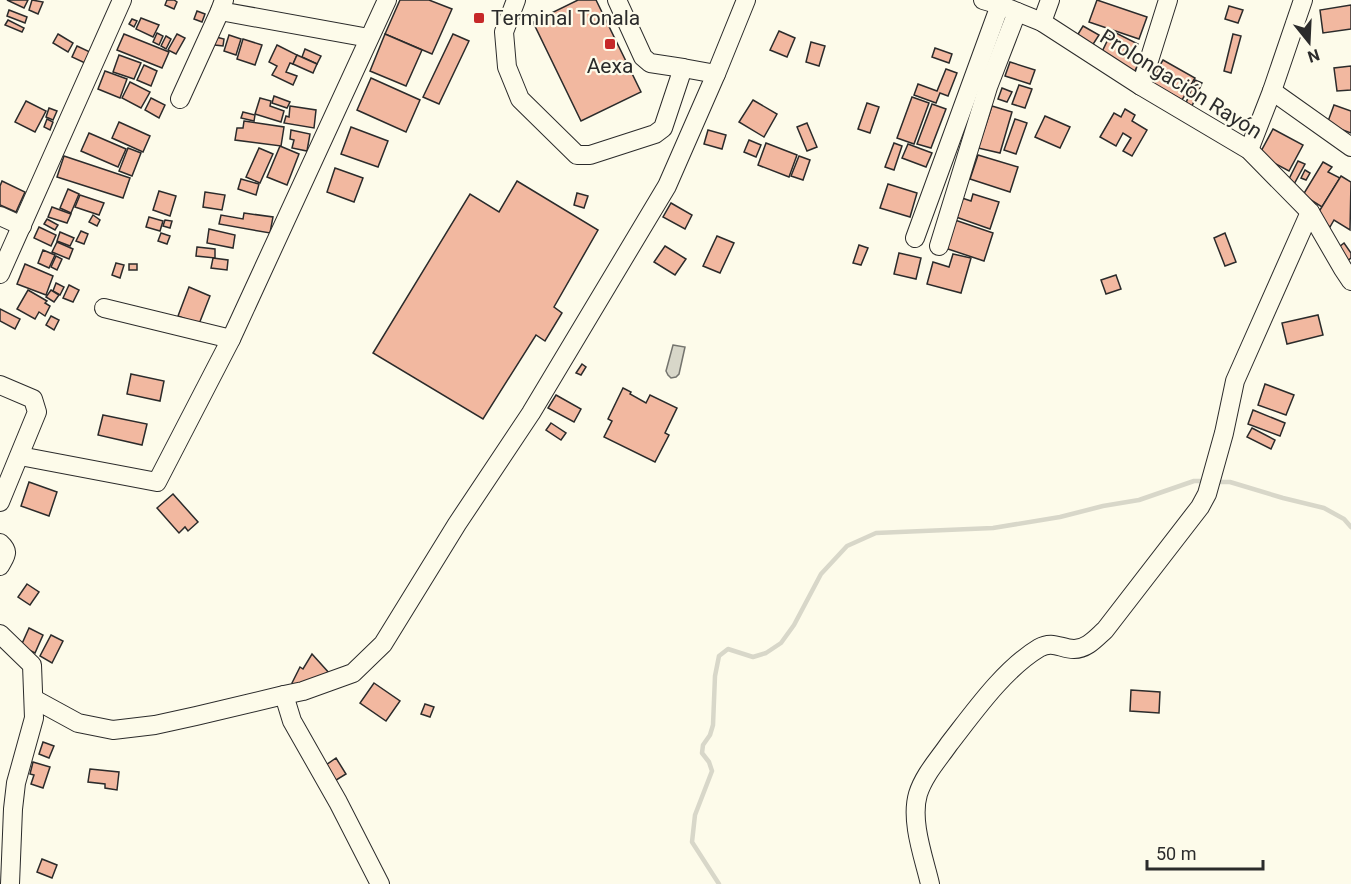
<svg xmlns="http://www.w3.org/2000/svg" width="1351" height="884" viewBox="0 0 1351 884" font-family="Roboto,sans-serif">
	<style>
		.water { fill: #d8d7c9; stroke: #74746e; stroke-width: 1.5 }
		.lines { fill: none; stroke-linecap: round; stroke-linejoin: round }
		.stream { stroke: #d8d7c9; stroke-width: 4.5 }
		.building { fill: #f2b8a0; stroke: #2b2b2b; stroke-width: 1.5 }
		.minor-casing { stroke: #2b2b2b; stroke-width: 20 }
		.minor { stroke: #fdfbea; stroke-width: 18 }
		.poi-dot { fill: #c62828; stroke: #fdfbea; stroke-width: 2 }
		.labels { text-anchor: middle; stroke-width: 4.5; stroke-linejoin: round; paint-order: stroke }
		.poi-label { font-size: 21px; fill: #2b2b2b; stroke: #fdfbea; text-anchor: start }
		.street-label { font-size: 21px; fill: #2b2b2b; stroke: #fdfbea }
	</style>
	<rect width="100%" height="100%" fill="#fdfbea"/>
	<!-- water -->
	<polygon class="water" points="673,345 685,347 679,374 676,377 671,378 668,375 666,371"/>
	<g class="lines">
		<!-- stream -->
		<g class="stream">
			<polyline points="1216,482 1230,482 1283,498 1324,508 1344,519 1351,527"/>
			<polyline points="719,884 692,842 695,815 712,771 709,762 702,753 703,745 710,735 713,725 715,676 719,656 728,649 753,657 766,653 781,643 794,625 821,574 847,546 876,533 993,528 1060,517 1103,506 1139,500 1194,481 1205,481"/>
		</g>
	</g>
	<!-- building -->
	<g class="building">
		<polygon points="7,0 28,0 24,8"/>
		<polygon points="32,0 43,2 38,14 29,10"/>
		<polygon points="167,0 174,0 177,2 174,9 165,5"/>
		<polygon points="400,0 429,0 452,9 432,54 385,34"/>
		<polygon points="578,0 596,0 641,92 581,121 533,22"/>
		<polygon points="1097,0 1147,17 1139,39 1089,22"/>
		<polygon points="1351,5 1351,29 1323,33 1320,10"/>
		<polygon points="1229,6 1243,10 1238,23 1225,19"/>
		<polygon points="9,10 27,17 25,23 7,16"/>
		<polygon points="197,11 205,14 202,22 194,19"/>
		<polygon points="141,18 159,25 153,37 136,29"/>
		<polygon points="132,19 137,21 134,27 129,24"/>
		<polygon points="8,20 24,28 22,32 5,25"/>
		<polygon points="1083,26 1099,35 1090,49 1075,39"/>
		<polygon points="779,31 795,38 787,57 770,50"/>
		<polygon points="1112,31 1138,44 1131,58 1139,62 1133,75 1099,58"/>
		<polygon points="157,33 163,36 159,45 153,42"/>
		<polygon points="58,34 73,43 68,52 53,43"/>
		<polygon points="124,34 169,52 162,68 117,50"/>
		<polygon points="177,34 185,38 176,54 168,50"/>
		<polygon points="385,34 422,50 406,86 370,71"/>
		<polygon points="453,34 469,41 439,104 423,97"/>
		<polygon points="1233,34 1241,36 1231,73 1224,71"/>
		<polygon points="229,35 241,39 236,55 224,51"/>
		<polygon points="166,36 171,39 166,49 161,46"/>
		<polygon points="216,37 224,39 223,46 215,45"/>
		<polygon points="243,39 262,45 255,65 237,59"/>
		<polygon points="811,42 825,46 819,66 806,62"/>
		<polygon points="277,45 297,55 293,64 290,63 286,72 297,76 293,85 272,75 277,66 269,62"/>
		<polygon points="77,46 90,52 85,63 72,57"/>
		<polygon points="935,48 952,54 949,63 932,57"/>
		<polygon points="305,49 321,56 317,64 302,57"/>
		<polygon points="119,55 141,63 134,79 113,72"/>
		<polygon points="297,55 317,64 313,73 293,64"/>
		<polygon points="1163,60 1195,78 1182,100 1150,82"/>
		<polygon points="1010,62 1035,70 1030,84 1005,76"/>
		<polygon points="144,65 157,71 151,86 137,80"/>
		<polygon points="1351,66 1351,90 1337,91 1334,68"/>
		<polygon points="946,69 957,73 948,96 940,93 936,103 914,95 918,84 937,91"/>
		<polygon points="105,71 127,79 120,98 98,89"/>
		<polygon points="371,78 420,100 406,132 357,110"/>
		<polygon points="1195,80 1202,83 1192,106 1186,103"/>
		<polygon points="130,82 150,92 141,108 122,98"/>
		<polygon points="1019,85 1032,89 1025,108 1012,104"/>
		<polygon points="1002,88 1012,92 1007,102 998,99"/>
		<polygon points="274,96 290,102 287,108 272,103"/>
		<polygon points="912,97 929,103 914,144 897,138"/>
		<polygon points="151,98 165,105 159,118 145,110"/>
		<polygon points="260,98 271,101 270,106 284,111 281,122 255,114"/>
		<polygon points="753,100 777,114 764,137 739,122"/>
		<polygon points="26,101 46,111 35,132 15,122"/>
		<polygon points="867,103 879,107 870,133 858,129"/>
		<polygon points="932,104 946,109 931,148 917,144"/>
		<polygon points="1334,105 1351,111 1351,133 1327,124"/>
		<polygon points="290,106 316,110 314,128 284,123 286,116 289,117"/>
		<polygon points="992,106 1012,112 1000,153 978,148"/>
		<polygon points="49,108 57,111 53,120 46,117"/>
		<polygon points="1125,109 1135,115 1132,121 1147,130 1132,156 1123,151 1131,138 1123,133 1116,146 1100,137 1114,113 1121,117"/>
		<polygon points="243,112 255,115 254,121 241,118"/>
		<polygon points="1045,116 1070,127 1060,148 1035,137"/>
		<polygon points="47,119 53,122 50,130 44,127"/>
		<polygon points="1015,119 1027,123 1016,154 1004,150"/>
		<polygon points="244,121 284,127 281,146 235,140 237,128 243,128"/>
		<polygon points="119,122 150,136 143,152 112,138"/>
		<polygon points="807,123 817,147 807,151 797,127"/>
		<polygon points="351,127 388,141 378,167 341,154"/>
		<polygon points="1273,129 1303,145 1289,171 1259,155"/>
		<polygon points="291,130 310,134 307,151 292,148 294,140 290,139"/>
		<polygon points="708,130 726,135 722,149 704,144"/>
		<polygon points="89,133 126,149 118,167 81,151"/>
		<polygon points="749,140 761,145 756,157 744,152"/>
		<polygon points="766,143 797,155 789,177 758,165"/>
		<polygon points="894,143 902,146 894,170 885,167"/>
		<polygon points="908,144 932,153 926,167 902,158"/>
		<polygon points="280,146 299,154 287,185 267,177"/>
		<polygon points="128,148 141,153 132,176 119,171"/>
		<polygon points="259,148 273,154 260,183 246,177"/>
		<polygon points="978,155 1018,167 1010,192 970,179"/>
		<polygon points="64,156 130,178 123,198 57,177"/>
		<polygon points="799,156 810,160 803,180 791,176"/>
		<polygon points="1298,161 1305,164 1293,186 1287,183"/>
		<polygon points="1323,162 1332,167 1328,172 1340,178 1322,207 1303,195"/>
		<polygon points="335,168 363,178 354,202 327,192"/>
		<polygon points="1305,170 1310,173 1306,180 1301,178"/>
		<polygon points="1341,176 1351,182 1350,230 1334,220 1330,227 1315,218"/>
		<polygon points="241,179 259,184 256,195 238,189"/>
		<polygon points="2,181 25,192 16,212 0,205 0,186"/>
		<polygon points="517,181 598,230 554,307 562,313 545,341 536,335 483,419 373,353 470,194 499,212"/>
		<polygon points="888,184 917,193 910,217 880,208"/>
		<polygon points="68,189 79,194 71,213 60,208"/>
		<polygon points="159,191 176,196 170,216 153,210"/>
		<polygon points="205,192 225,195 222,210 203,207"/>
		<polygon points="577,193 588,196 584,208 574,205"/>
		<polygon points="973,194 999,202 990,229 956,217 962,198 971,201"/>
		<polygon points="80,195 104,203 99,215 75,207"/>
		<polygon points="671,203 692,215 685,229 663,217"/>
		<polygon points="52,207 71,214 67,223 48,217"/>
		<polygon points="244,213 273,217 270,233 219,224 221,215 243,219"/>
		<polygon points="93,215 100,220 97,226 89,222"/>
		<polygon points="149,217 163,221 160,231 146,227"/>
		<polygon points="47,219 58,225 55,230 44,224"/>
		<polygon points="952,219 993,233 984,261 942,247"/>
		<polygon points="165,220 172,221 170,228 163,226"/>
		<polygon points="39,227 56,235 51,246 34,238"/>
		<polygon points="209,229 235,235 233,248 207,243"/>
		<polygon points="81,231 88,234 84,244 76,241"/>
		<polygon points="60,232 74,238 70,246 57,241"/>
		<polygon points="161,233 170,236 167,244 158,241"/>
		<polygon points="1225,233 1236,262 1225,266 1214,238"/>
		<polygon points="717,236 734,243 720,273 703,266"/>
		<polygon points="57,242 73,249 69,259 52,252"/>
		<polygon points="1344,243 1351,253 1351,258 1343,264 1334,251"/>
		<polygon points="859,245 868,248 861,265 853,263"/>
		<polygon points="665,246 686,259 675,275 654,262"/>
		<polygon points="197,247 215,249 215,258 196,256"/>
		<polygon points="43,250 55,255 49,268 38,263"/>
		<polygon points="899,253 921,258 916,279 894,274"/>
		<polygon points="953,254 971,258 961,293 927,284 933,262 949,267"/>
		<polygon points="56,256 62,259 57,270 51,267"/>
		<polygon points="213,258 228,260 227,270 211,268"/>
		<polygon points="116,263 124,265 120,278 112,275"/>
		<polygon points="25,264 53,276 46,295 17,284"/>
		<rect x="129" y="264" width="8" height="6"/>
		<polygon points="1116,275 1121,289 1106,294 1101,280"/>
		<polygon points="56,283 64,287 60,295 53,291"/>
		<polygon points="69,285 79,290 73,302 63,298"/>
		<polygon points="189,287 210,296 199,324 178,316"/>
		<polygon points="28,290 47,301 45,303 50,306 45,316 39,312 35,319 17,309"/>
		<polygon points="51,290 59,295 54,302 46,297"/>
		<polygon points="0,309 20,319 15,329 0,321"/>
		<polygon points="1318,315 1323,335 1287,344 1282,323"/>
		<polygon points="51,316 59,320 54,330 46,325"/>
		<polygon points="582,364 586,367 581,375 576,373"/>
		<polygon points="131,374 164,381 160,401 127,394"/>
		<polygon points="1265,384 1294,395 1286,415 1258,405"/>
		<polygon points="623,388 631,392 630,394 646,403 650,395 677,408 665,433 669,435 655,462 604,437 612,421 608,419"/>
		<polygon points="556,395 581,409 574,422 548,408"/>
		<polygon points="1253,410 1285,423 1280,436 1248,424"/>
		<polygon points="103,415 147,424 142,445 98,435"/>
		<polygon points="551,423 566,433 561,440 546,430"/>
		<polygon points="1252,428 1275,440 1271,449 1247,437"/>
		<polygon points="29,482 57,492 49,516 21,506"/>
		<polygon points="173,494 198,522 188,531 185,527 179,533 157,508"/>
		<polygon points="27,584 39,592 30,605 18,597"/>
		<polygon points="29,628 43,635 35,653 21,646"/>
		<polygon points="51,635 63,641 52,663 40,656"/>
		<polygon points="312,654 330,674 294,687 292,683 300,667 303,669"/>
		<polygon points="374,683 400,701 386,721 360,703"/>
		<polygon points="1131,690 1160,692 1159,713 1130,711"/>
		<polygon points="425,704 434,707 430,717 421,714"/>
		<polygon points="43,742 54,746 49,758 39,754"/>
		<polygon points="336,758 346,774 333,782 323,767"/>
		<polygon points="33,762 50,767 43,788 31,784 34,775 30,774"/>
		<polygon points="90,769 119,772 117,790 105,788 105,784 88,782"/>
		<polygon points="42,859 57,865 52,878 37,872"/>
	</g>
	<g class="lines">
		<defs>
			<g id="minor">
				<polyline points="516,0 504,32 507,67 520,99 577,155 590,155 655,134 663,128 683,68 650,63 643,57 617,0"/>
				<polyline points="983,0 1000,5 1042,22 1141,86 1249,150 1310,212 1343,269 1351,281"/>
				<polyline points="220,11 369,38"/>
				<polyline points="1042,22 1050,0"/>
				<polyline points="683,68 716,74"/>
				<polyline points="1141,86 1168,0"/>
				<polyline points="1272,91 1351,147"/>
				<polyline points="180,99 220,11 224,0"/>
				<polyline points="1249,150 1272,91 1303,0"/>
				<polyline points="0,216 22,226"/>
				<polyline points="915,238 1000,5 1000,0"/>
				<polyline points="939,246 988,87 1017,12"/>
				<polyline points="0,274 122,0"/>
				<polyline points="104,308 231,339"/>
				<polyline points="0,385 33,399 37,412 0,502"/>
				<polyline points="20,456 157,482 231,339 387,0"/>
				<path d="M0 543C10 552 6 555 0 566"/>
				<polyline points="0,634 32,665 34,718 16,783 13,809 10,884"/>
				<polyline points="34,699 78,723 113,730 155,725 196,716 284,695"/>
				<polyline points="380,884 338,802 292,721 284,695 303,691 353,673 383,644 457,524 531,413 667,186 716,74 746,0"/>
				<path d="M930 884C924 858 910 821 918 794 924 775 938 760 949 744 974 712 1004 669 1039 648 1053 640 1061 649 1074 649 1087 649 1096 638 1105 630L1200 507 1207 494 1224 433 1235 381 1310 212"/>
			</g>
		</defs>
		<!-- minor casing -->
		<use href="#minor" class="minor-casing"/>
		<!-- minor -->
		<use href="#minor" class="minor"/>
	</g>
	<!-- markers -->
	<g class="poi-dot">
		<rect x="473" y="12" width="12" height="12" rx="3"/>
		<rect x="604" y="38" width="12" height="12" rx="3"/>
	</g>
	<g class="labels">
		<!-- poi labels -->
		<g class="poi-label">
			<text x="491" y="25">Terminal Tonala</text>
			<text x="610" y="73" text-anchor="middle">Aexa</text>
		</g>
		<!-- street labels -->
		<g class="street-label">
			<text transform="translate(1181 84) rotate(32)" y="7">Prolongación Rayón</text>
		</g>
	</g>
	<!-- north arrow -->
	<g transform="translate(1309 42) rotate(162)" stroke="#fdfbea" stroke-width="4.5" paint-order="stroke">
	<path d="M0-4.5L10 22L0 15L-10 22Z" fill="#2b2b2b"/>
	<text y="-9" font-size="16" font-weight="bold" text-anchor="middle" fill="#2b2b2b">N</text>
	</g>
	<!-- scale -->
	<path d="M1147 860v9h116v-9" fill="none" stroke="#2b2b2b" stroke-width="3"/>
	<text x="1156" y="860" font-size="18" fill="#2b2b2b" stroke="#fdfbea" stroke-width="4.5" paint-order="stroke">50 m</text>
</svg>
